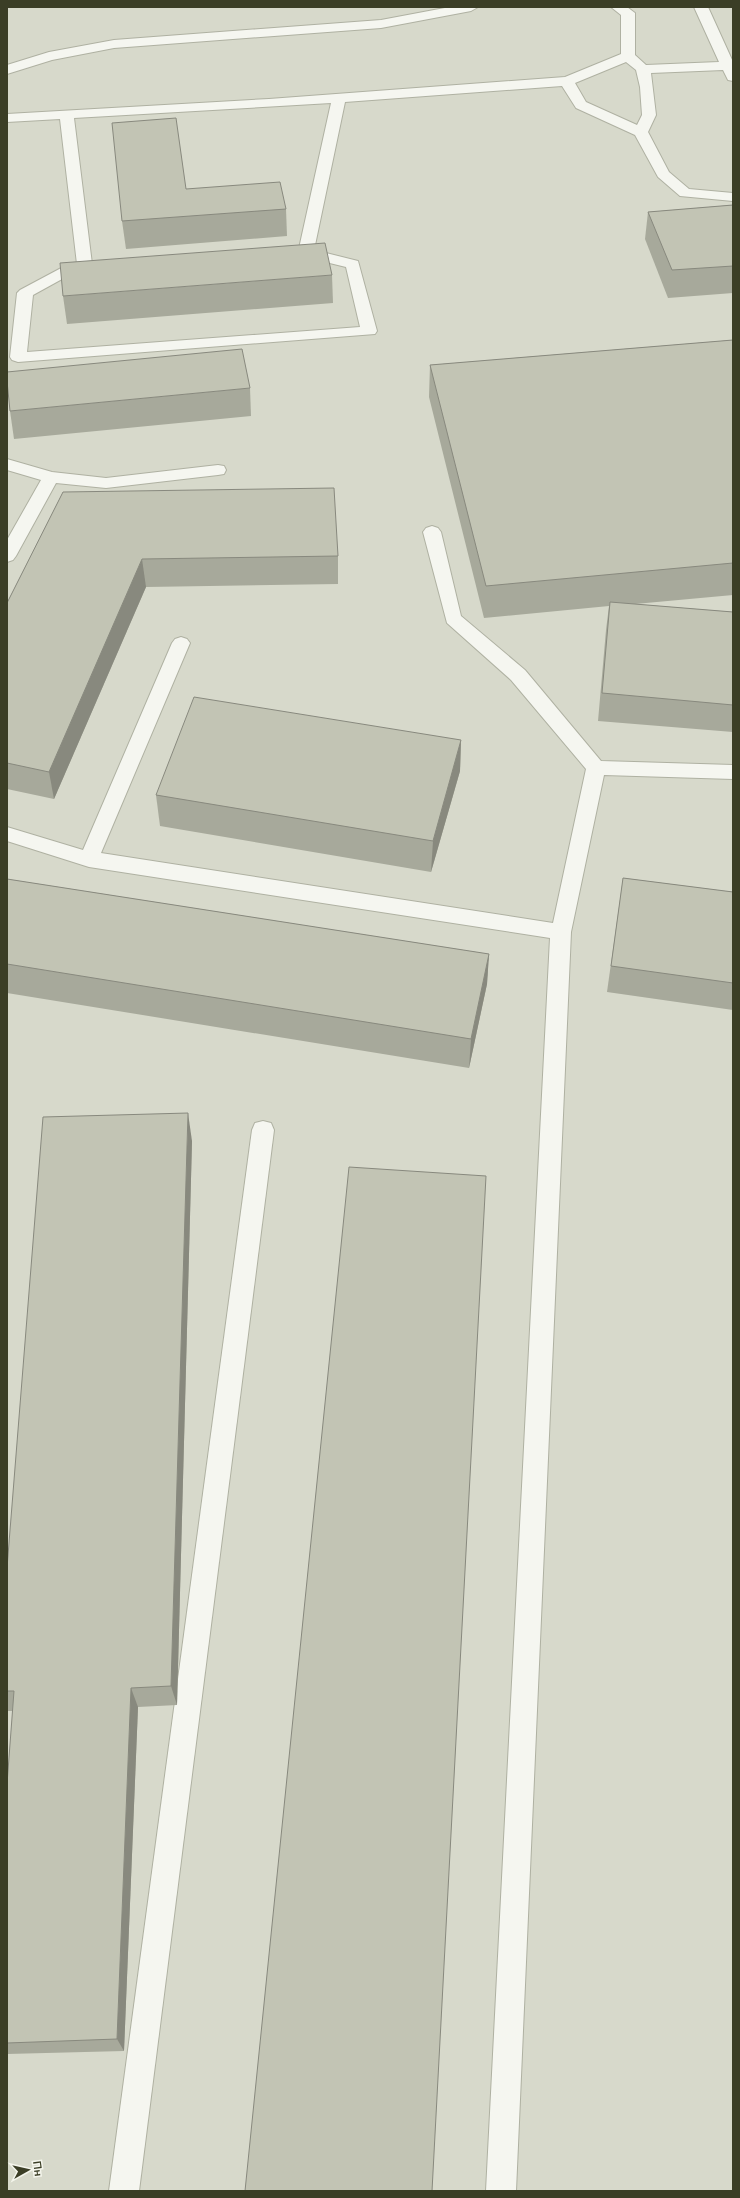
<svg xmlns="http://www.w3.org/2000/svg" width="740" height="2198" viewBox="0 0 740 2198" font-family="Mulish,sans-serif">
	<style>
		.built { fill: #d7d9cb }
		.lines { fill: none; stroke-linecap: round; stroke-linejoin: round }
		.minor-casing { stroke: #afb1a2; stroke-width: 2 }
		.minor { fill: #f5f6f0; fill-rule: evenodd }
		.wall { fill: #a7a99b }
		.shaded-wall { fill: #88897e }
		.building { fill: #c2c4b4; stroke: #88897e }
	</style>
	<rect width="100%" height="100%" fill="#e6e7dd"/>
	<!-- built -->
	<rect class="built" x="7" y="7" width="726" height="2184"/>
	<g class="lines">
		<defs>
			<g id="minor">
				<polygon points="450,7 478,7 471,11 381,28 114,48 52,60 7,74 7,65 49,52 114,40 381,20"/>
				<path d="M611 7H627L635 13V55L646 65 719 62 694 7H708L733 62V81L728 80 723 70 651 73 656 115 648 132 669 172 689 189 733 193V201L680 196 658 177 635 135 576 108 562 86 345 102 314 250 358 261 377 331 375 334 18 362 12 360 10 357 17 293 20 290 65 266 77 264 60 119 7 122V114L269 99 565 77 621 54V15ZM626 62 636 70 640 87 642 115 637 125 586 102 575 83ZM331 103 298 253 301 256 346 267 360 327 27 352 33 295 73 273 95 271 98 268 92 264 74 118Z"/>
				<polygon points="7,459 52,472 106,478 218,465 224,466 226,470 224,474 218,475 106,488 56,483 16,556 13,560 7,562 7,540 41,480 7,470"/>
				<polygon points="432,526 438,528 441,532 461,616 525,670 601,761 733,765 733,779 604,775 571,932 516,2191 486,2191 550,938 89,867 7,841 7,827 83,850 172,643 175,639 181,637 187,639 190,643 101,853 553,923 586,769 511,680 447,623 423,532 426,528"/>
				<polygon points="263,1121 271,1123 274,1130 139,2191 109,2191 252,1130 255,1123"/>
			</g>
		</defs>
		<!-- minor casing -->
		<use href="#minor" class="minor-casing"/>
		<!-- minor -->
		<use href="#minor" class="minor"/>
	</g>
	<!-- wall -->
	<g class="wall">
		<polygon points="186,189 286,209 287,236 126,249 122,221"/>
		<polygon points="733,205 733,293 668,298 645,239 648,212"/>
		<polygon points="332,275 333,303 67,324 63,296"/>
		<polygon points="733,340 733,595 635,604 733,612 733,732 598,721 606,630 609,606 484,618 429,397 430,365"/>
		<polygon points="250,388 251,416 14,439 10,411"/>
		<polygon points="63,492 338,556 338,584 146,587 54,799 7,789 7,603"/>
		<polygon points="461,740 460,771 431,872 160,826 156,795"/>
		<polygon points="623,878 733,892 733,1010 607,992"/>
		<polygon points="7,879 489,954 487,984 469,1068 7,993"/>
		<polygon points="192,1141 177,1705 138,1707 124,2051 7,2054 7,1784 13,1711 7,1711 7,1568"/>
	</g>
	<!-- shaded-wall -->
	<g class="shaded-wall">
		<polygon points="142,559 146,587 54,799 49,772"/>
		<polygon points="461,740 460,771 431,872 433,841"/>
		<polygon points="489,954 487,984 469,1068 471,1039"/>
		<polygon points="188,1113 192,1141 177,1705 171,1686"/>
		<polygon points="131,1688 138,1707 124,2051 117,2039"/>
	</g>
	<!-- building -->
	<g class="building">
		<polygon points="176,118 186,189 280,182 286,209 122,221 112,123"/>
		<polygon points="733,205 733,266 672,270 648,212"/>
		<polygon points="325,243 332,275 63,296 60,263"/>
		<polygon points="733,340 733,563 486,586 430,365"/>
		<polygon points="242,349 250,388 10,411 7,381 7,372"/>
		<polygon points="334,488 338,556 142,559 49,772 7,763 7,603 63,492"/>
		<polygon points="610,602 733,612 733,705 602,693"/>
		<polygon points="194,697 461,740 433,841 156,795"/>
		<polygon points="623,878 733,892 733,983 611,966"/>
		<polygon points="7,879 489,954 471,1039 7,964"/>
		<polygon points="188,1113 171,1686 131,1688 117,2039 7,2043 7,1784 14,1691 7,1691 7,1568 43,1117"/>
		<polygon points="349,1167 486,1176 432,2191 245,2191"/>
	</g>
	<!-- border -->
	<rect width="740" height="2198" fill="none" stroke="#3b3e26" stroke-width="16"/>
	<!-- north arrow -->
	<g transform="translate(28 2170) rotate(82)" stroke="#f4f5ec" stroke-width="3" paint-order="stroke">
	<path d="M0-3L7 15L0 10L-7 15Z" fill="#3b3e26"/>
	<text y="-6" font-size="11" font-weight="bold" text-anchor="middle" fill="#3b3e26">Пн</text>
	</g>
</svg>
